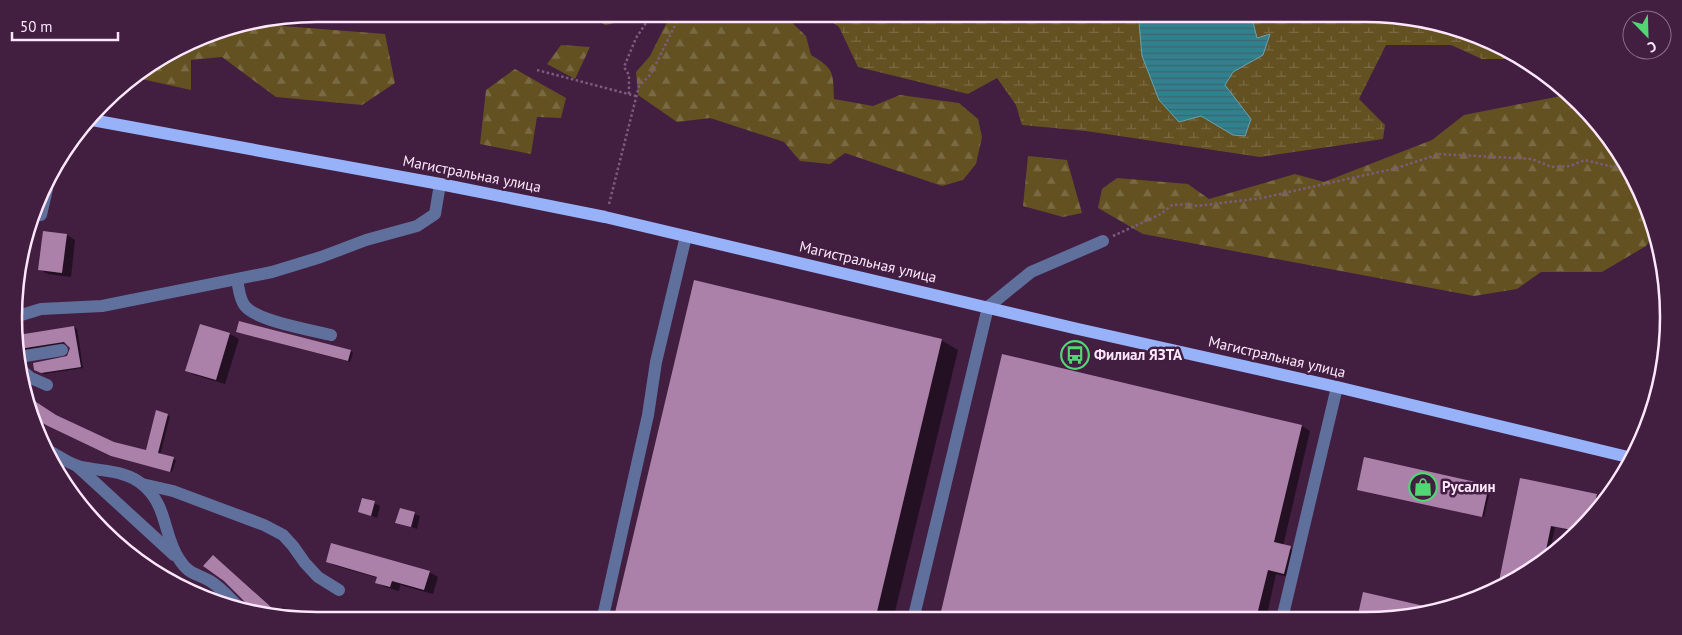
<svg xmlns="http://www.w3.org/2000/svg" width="1682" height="635" viewBox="0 0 1682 635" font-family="'PT Sans',sans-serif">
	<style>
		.forest { fill: url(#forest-firs) }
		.wetland { fill: url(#wetland-marsh) }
		.water { fill: url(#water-rules); stroke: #6ea0ae }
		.shadow { fill: #0007 }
		.building { fill: #ac81a9 }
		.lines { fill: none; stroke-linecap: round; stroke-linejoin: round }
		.path { stroke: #7c5c7b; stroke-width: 2.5; stroke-dasharray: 2.5 2.5; stroke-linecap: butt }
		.minor { stroke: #60709c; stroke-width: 12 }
		.major { stroke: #98b2fa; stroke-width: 12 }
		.labels { text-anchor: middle; stroke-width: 5; stroke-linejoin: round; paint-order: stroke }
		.street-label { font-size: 15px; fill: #fee7fc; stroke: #421e41 }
		.poi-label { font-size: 15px; font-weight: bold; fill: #fee7fc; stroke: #421e41; text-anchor: start }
		.rim { fill: none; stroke: #fee7fc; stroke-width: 2.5 }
	</style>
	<defs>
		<pattern id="forest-firs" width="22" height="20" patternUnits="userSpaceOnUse" patternTransform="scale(1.25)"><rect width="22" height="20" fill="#635122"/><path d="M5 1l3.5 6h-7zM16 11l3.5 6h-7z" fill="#7a6a43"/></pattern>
		<pattern id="wetland-marsh" width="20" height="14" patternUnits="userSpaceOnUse" patternTransform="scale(1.25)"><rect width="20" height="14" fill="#635122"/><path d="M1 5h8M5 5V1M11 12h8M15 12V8" fill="none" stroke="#7a6a43"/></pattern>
		<pattern id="water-rules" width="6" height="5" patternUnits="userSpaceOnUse" patternTransform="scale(1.25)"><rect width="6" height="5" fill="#30818d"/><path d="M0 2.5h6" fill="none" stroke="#3d6670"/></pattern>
	</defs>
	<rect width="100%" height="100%" fill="#421e41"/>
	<!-- forest -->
	<g class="forest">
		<path d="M671 14H783L806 36 811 55C835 69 833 73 834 99L873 106 900 95 959 103 978 119 982 137 976 164 963 180 942 186 845 153 830 164 800 161 784 142 710 118 677 122 638 95 636 72 650 56Z"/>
		<polygon points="257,24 385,34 395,83 362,105 276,97 222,57 191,60 191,90 137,78 220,30"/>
		<polygon points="561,45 590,47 575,79 547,64"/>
		<polygon points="515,69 566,98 561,118 537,117 531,154 480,144 486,90"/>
		<polygon points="1566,95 1628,166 1652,238 1646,246 1602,272 1541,272 1517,289 1474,296 1143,234 1098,208 1102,189 1117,178 1188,184 1209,199 1295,174 1324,182 1432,140 1464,115"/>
		<polygon points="1028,156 1067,160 1082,213 1063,217 1023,206"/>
	</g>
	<!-- wetland -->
	<g class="wetland">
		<polygon points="589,14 633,14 631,20 605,25"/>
		<polygon points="821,14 1365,14 1443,24 1515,59 1482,59 1451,45 1386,45 1359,99 1385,125 1383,139 1260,157 1086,131 1022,125 1016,105 997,78 968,94 858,67 839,27"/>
	</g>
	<!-- water -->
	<polygon class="water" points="1131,14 1251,14 1257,38 1270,34 1263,55 1233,72 1225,85 1251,119 1245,136 1233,135 1201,116 1179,122 1159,100 1142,56 1139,22"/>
	<!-- shadow -->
	<g class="shadow">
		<polygon points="67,235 75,240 71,277 48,274 39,269"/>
		<polygon points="201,326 230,334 239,339 225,384 195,375 186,371"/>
		<polygon points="74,327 77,329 83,368 44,374 35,369 68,358 71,349 69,344 64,343 19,351 18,337"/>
		<polygon points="237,332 351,351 353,353 350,362"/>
		<polygon points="941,340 958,350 893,620 614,621"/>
		<polygon points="1003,355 1302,426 1310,431 1283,546 1299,552 1293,578 1276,574 1266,619 940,620"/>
		<polygon points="157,412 170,416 160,455 176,460 172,472 115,457 57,416 114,443 147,451"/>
		<polygon points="1521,480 1605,497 1576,532 1555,527 1549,557 1498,590"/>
		<polygon points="1488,486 1491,487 1484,517 1361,490"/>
		<polygon points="374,503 380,506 377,518 359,511"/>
		<polygon points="400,509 420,516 417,529 397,522"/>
		<polygon points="327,561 429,572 438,577 433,594 400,585 399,591 385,587 377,582 378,578 336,566"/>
		<polygon points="283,607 297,619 259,613 252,608 277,613"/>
	</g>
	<!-- building -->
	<g class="building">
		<polygon points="43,231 67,234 62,273 38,270"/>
		<polygon points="694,280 942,339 875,620 613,621"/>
		<polygon points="239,321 351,350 348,361 236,332"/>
		<polygon points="200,324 230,333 216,380 185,371"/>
		<polygon points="74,326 81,367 41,373 34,370 33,363 67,356 70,348 64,342 19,349 18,335"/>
		<polygon points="1002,354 1302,425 1274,542 1291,546 1284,574 1268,570 1256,619 939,620"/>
		<polygon points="27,396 56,415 114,442 146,450 156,410 168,414 158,453 174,457 170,472 111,456 48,426 37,420"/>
		<polygon points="1364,457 1489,485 1482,517 1357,490"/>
		<polygon points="1520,478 1597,494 1593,511 1577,531 1551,526 1544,560 1497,591"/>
		<polygon points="362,498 375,501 371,516 358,512"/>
		<polygon points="400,508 415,512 411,527 395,523"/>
		<polygon points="331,543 430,571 424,590 392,581 390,587 375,583 377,577 326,562"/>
		<polygon points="213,555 282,617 256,613 224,581 203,566"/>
		<polygon points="1363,592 1437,609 1404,619 1357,619"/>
	</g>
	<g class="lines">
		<!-- path -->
		<g class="path">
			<polyline points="537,70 636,96"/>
			<polyline points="629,94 629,75 624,67 636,38 652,14"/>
			<polyline points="609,204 639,86 651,74 678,19 677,14"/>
			<polyline points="1113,236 1161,214 1172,205 1189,204 1197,206 1262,198 1397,168 1439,154 1532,159 1552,167 1570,166 1585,160 1629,171"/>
		</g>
		<!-- minor -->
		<g class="minor">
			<polyline points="41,215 47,189"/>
			<path d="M237 280C239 288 239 299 245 306 257 321 311 330 331 335"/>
			<polyline points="18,316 41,309 102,306 272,272 321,257 366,240 417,226 435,214 440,184"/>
			<polyline points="19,357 62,350"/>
			<polyline points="19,368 31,378 47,385"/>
			<path d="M51 452C59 456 68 463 78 466 100 472 125 469 143 485 168 506 163 535 179 559 189 575 196 573 210 581 222 588 233 602 244 612"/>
			<polyline points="77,466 174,555"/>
			<polyline points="142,484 173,491 264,525 283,535 293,546 305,563 318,577 339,590"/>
			<polyline points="1282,619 1337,387"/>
			<polyline points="913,620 988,307 1031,272 1103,241"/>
			<polyline points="602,621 648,415 656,362 686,236"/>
		</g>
		<!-- major -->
		<polyline class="major" points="92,120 440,184 605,217 1078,329 1337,387 1632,458"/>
	</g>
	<!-- icons -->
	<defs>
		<symbol id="bus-ring" viewBox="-11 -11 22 22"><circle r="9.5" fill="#421e41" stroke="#52d673" stroke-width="1.5"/><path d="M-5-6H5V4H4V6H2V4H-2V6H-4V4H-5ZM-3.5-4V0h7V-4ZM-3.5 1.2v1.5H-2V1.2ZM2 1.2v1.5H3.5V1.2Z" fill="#52d673"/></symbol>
		<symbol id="shop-ring" viewBox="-11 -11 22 22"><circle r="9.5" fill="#421e41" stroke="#52d673" stroke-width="1.5"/><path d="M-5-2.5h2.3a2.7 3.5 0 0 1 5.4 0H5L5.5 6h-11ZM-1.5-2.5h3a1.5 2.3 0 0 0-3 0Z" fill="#52d673"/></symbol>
	</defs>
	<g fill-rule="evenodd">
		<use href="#bus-ring" x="1059" y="339" width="32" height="32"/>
		<use href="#shop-ring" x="1407" y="471" width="32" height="32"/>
	</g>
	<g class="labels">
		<!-- street labels -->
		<g class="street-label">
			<text transform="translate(472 174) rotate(11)" y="5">Магистральная улица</text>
			<text transform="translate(868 262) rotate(13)" y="5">Магистральная улица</text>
			<text transform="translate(1277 357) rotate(13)" y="5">Магистральная улица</text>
		</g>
		<!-- poi labels -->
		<g class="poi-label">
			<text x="1094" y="360">Филиал ЯЗТА</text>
			<text x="1442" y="492">Русалин</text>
		</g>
	</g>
	<!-- crop -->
	<path d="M0 0H1682V635H0ZM317 22H1365A295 295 0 0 1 1660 317V317A295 295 0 0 1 1365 612H317A295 295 0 0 1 22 317V317A295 295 0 0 1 317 22Z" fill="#421e41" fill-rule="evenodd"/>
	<path class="rim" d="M317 22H1365A295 295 0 0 1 1660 317V317A295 295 0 0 1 1365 612H317A295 295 0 0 1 22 317V317A295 295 0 0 1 317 22Z"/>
	<!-- north arrow -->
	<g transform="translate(1647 35) rotate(157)"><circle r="24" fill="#421e41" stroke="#8d6e8c"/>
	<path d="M0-4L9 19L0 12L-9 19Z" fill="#52d673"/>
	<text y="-8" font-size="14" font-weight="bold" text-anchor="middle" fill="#fee7fc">С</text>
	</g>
	<!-- scale -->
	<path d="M12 32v8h106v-8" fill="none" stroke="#fee7fc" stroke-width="2.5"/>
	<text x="20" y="32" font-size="15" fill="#fee7fc" stroke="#421e41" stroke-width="4" paint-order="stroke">50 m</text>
</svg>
